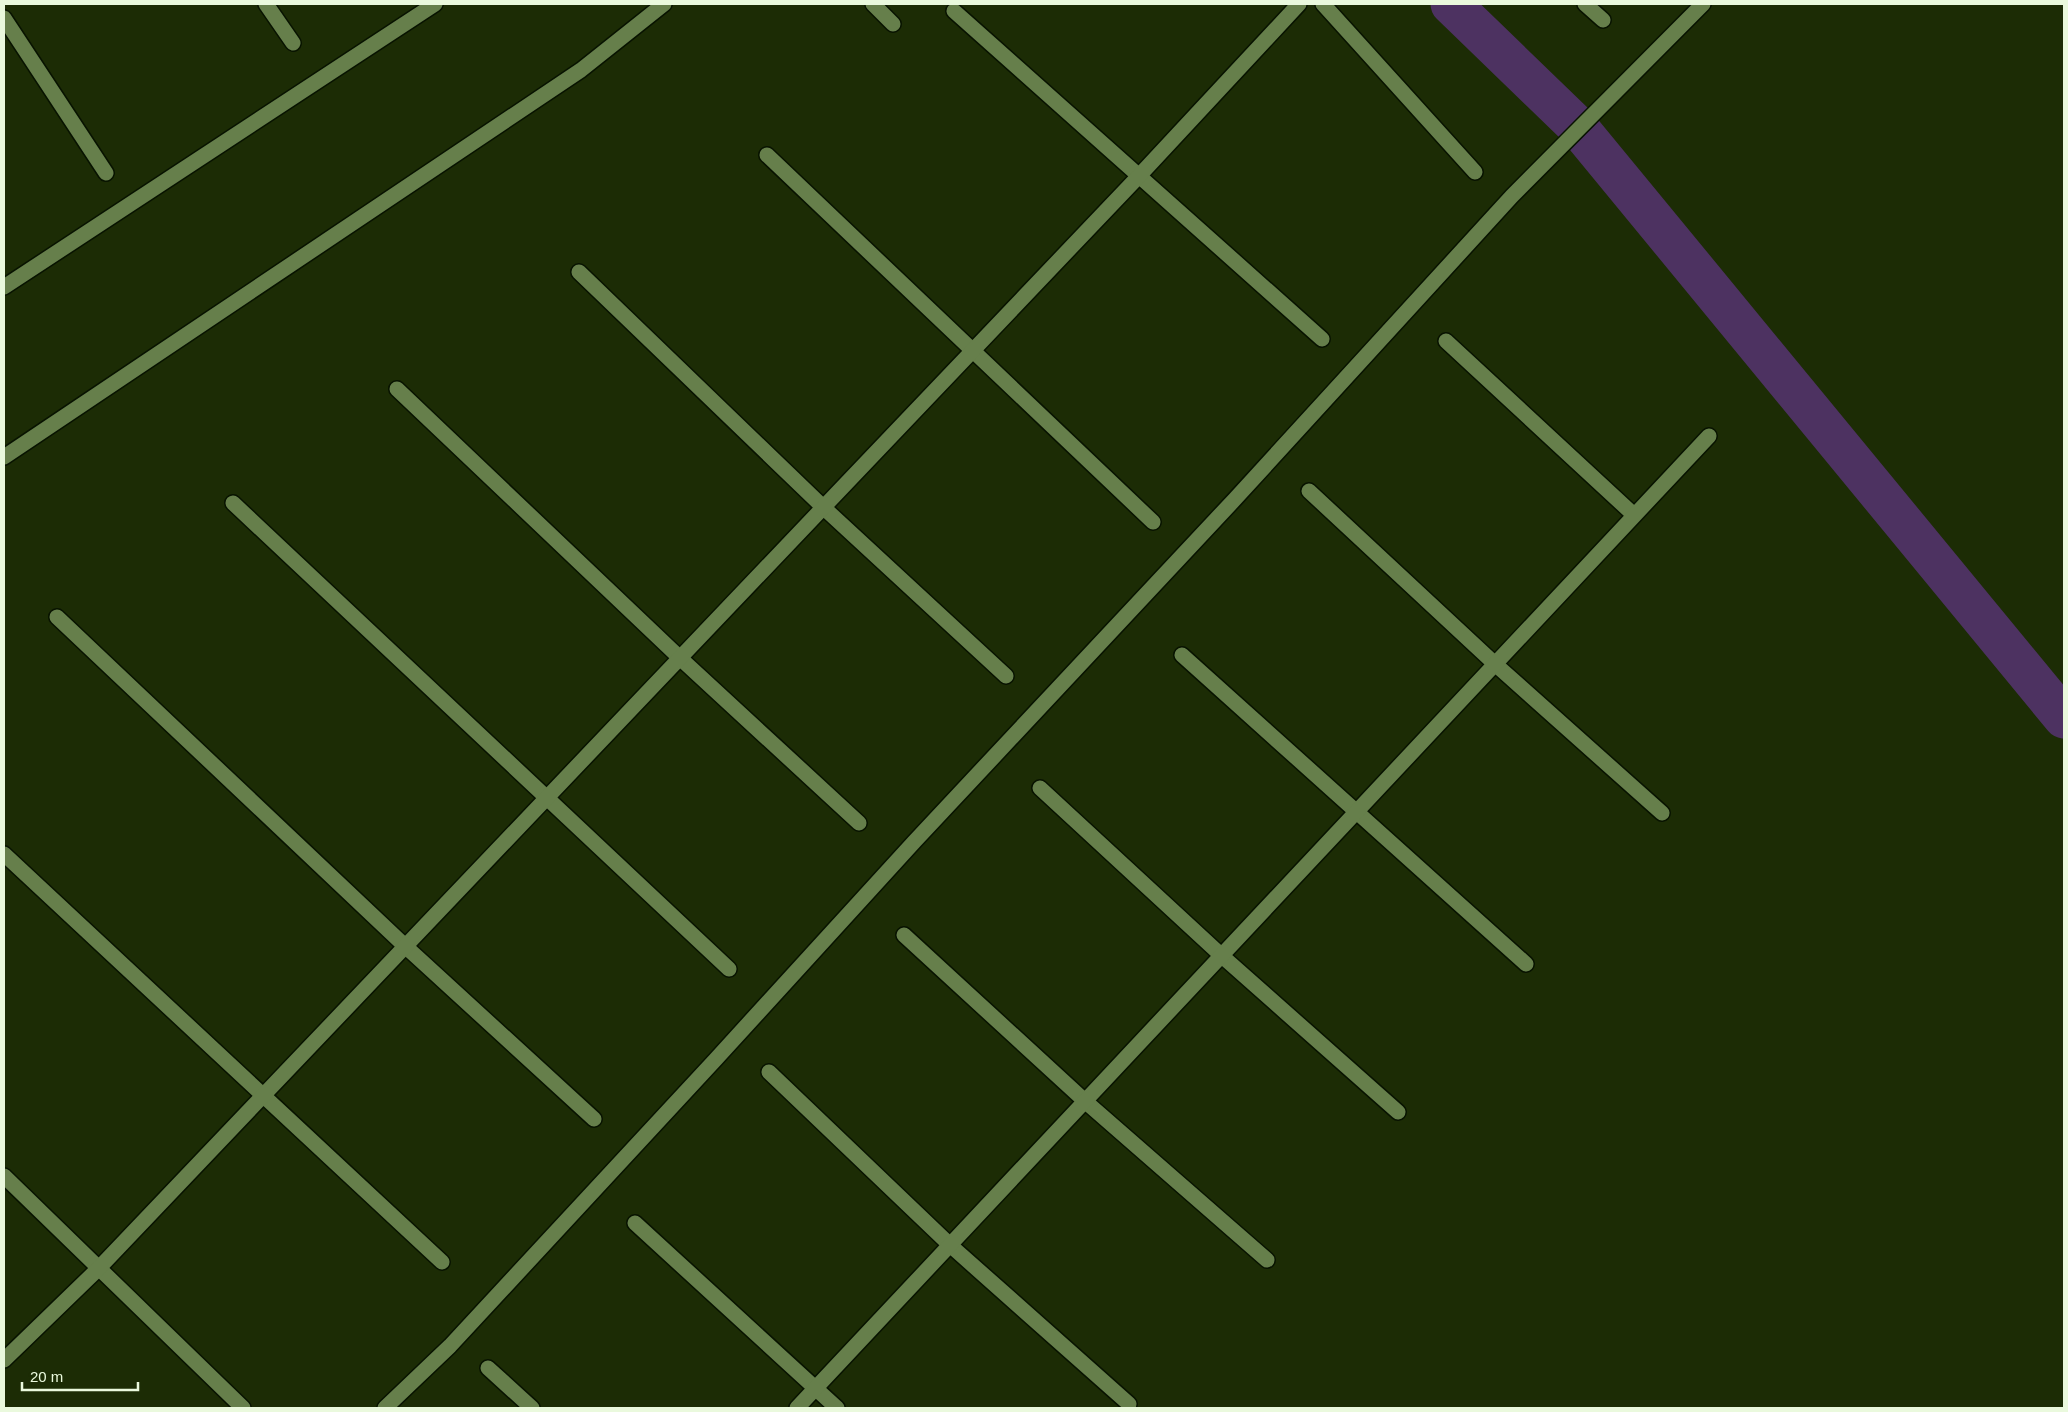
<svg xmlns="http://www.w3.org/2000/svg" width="2068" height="1412" viewBox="0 0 2068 1412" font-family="Arial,sans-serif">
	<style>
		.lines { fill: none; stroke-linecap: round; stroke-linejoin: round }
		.canal { stroke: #4d3261; stroke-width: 41 }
		.minor-casing { stroke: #081300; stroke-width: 18 }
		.minor { stroke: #667f4b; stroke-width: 15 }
	</style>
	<rect width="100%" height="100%" fill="#1c2c05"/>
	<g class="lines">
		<!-- canal -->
		<polyline class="canal" points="1451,4 1576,125 2064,718"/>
		<defs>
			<g id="minor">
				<polyline points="266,4 293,43"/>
				<polyline points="873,4 893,24"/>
				<polyline points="1323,4 1475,172"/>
				<polyline points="1585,4 1603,20"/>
				<polyline points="954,11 1322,339"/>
				<polyline points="4,18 106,173"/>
				<polyline points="767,155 1153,522"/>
				<polyline points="579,272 823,507 1006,676"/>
				<polyline points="4,287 435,4"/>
				<polyline points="1446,341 1634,515"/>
				<polyline points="397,389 680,658 859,823"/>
				<polyline points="4,457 581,70 664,4"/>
				<polyline points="1309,491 1495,664 1662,813"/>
				<polyline points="233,503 729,969"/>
				<polyline points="57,617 405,946 594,1119"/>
				<polyline points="1182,655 1526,964"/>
				<polyline points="1040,788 1222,956 1398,1112"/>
				<polyline points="4,854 442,1262"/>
				<polyline points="904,935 1086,1102 1267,1260"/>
				<polyline points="769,1072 950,1245 1129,1404"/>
				<polyline points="4,1176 243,1408"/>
				<polyline points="635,1223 837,1408"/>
				<polyline points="4,1360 99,1268 1138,177 1299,4"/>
				<polyline points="488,1368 532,1408"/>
				<polyline points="385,1408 450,1346 716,1059 914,842 1235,499 1512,196 1703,4"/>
				<polyline points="797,1408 1709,436"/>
			</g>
		</defs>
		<!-- minor casing -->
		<use href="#minor" class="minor-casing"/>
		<!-- minor -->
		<use href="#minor" class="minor"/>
	</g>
	<!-- border -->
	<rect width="2068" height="1412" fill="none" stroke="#eaf9dd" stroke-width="10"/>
	<!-- scale -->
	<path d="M22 1382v8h116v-8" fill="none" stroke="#eaf9dd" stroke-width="2.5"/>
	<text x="30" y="1382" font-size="15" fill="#eaf9dd" stroke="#1c2c05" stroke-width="4" paint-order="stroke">20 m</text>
</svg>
